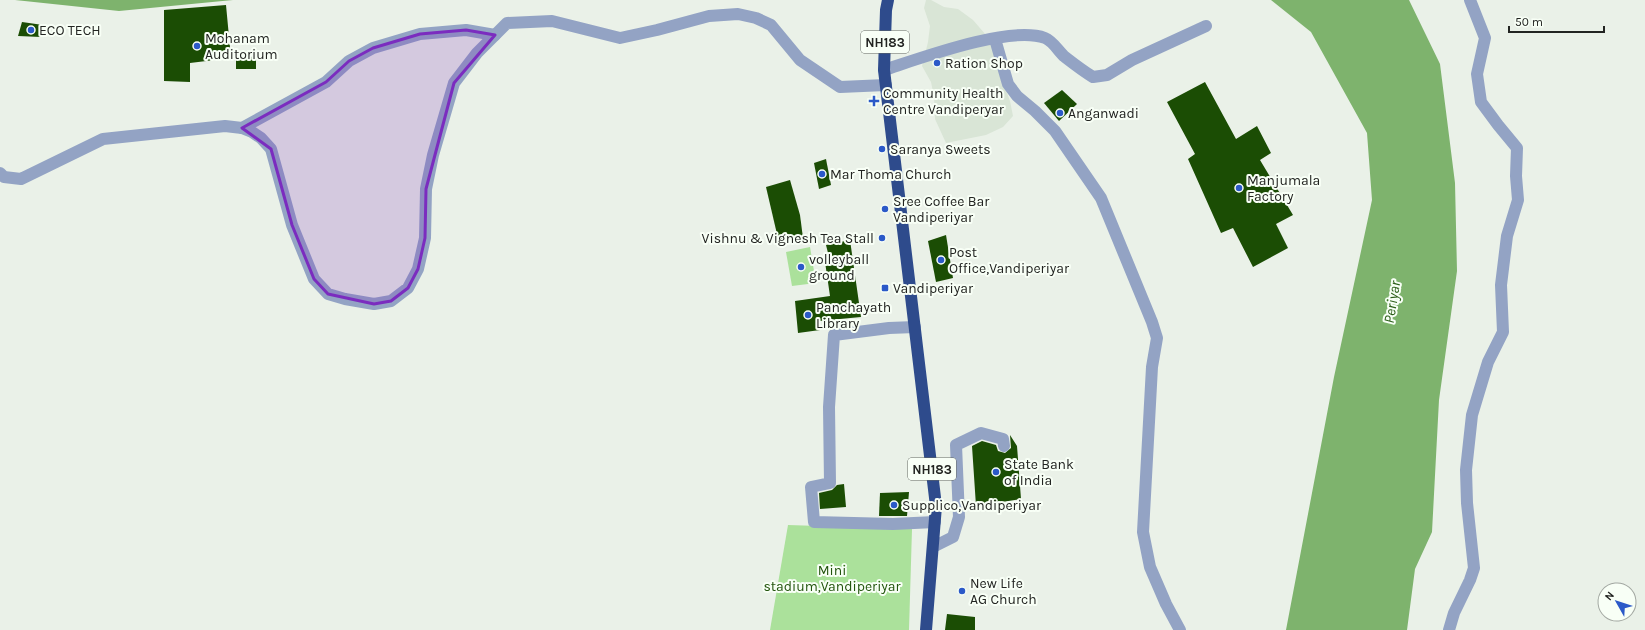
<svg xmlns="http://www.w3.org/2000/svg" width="1645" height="630" viewBox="0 0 1645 630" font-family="Karla,sans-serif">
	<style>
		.built { fill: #d9e5d6 }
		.green { fill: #abe19b }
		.water { fill: #7eb36d }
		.building { fill: #1b4d04 }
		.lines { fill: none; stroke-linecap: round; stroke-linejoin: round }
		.minor { stroke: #93a3c4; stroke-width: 12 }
		.highway { stroke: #2e4b8c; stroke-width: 12 }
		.marked { fill: #7b2cbf; fill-opacity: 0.2; stroke: #7b2cbf; stroke-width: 3; stroke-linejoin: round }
		.poi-dot { fill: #2b59c8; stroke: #f8fff6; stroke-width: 1.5 }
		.labels { text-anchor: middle; stroke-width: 4; stroke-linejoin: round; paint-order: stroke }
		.shield { fill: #f8fff6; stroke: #626661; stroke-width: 1 }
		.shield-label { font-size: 13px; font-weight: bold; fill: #222421 }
		.poi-label { font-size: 14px; fill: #222421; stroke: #f8fff6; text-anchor: start }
		.park-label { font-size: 14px; fill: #22540c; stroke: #f8fff6 }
		.water-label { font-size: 15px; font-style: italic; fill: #2b5e18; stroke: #f8fff6 }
	</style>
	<rect width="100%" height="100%" fill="#eaf1e8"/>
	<!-- built -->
	<polygon class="built" points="926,0 931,0 944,7 958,9 973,20 998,49 1002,80 1010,101 1013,116 1003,127 986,135 946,143 935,119 934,97 931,82 922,66 928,42 930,26 924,8"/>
	<!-- green -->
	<g class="green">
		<polygon points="810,247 816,283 792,286 786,252"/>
		<polygon points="788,525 912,529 909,630 770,630"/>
	</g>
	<!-- water -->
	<g class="water">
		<polygon points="15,0 233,0 119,11"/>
		<polygon points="1271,0 1409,0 1440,64 1455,183 1457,271 1439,400 1432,532 1415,569 1407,630 1286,630 1334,377 1372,200 1367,133 1311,32"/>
	</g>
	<!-- building -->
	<g class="building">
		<polygon points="226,5 231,58 190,63 190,82 164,81 164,10"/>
		<polygon points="22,22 43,25 41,37 18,36"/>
		<polygon points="236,56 256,57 256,69 236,69"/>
		<polygon points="1205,82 1236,139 1257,126 1271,153 1260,160 1293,215 1276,224 1288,248 1253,267 1233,228 1221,233 1188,159 1195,154 1167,102"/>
		<polygon points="1062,90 1077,104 1059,121 1044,103"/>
		<polygon points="826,159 831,185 819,189 814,163"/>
		<polygon points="790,180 800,215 803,238 780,247 766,187"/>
		<polygon points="946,235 953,278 936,282 928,241"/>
		<polygon points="850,240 861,317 819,321 820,330 798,333 795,301 830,296 824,255 828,253 826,245"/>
		<polygon points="1010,435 1017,446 1021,499 976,506 972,446 982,441 996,445 998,451 1005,453 1011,448"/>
		<polygon points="844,484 846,507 820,509 819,493 832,490 837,485"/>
		<polygon points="909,492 907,516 879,516 880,493"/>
		<polygon points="947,614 975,617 975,630 945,630"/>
	</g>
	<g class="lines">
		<!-- minor -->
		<g class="minor">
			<polyline points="995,39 1008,84 1017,96 1035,111 1055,131 1101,198 1152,322 1157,338 1152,367 1143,532 1150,567 1166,604 1180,630"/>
			<path d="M884 70C921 58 1010 25 1045 38 1053 41 1059 52 1065 57 1074 64 1083 71 1093 77L1107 75 1132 60 1206 26"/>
			<polyline points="242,128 326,82 349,61 373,48 420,34 466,30 495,35"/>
			<polyline points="0,173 4,177 21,179 103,139 225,126 242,128 252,132 261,138 271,149 292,225 314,279 328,294 345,299 374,304 391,301 408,288 418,269 425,238 426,189 433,155 454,83 477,53 507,23 552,21 620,38 657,30 709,16 738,14 756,18 771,25 800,60 840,87 886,85"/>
			<polyline points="915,327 889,328 834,335 829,407 830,483 811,487 814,522 893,524 935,522"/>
			<polyline points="933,547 953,537 959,517 956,445 981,433 1003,439 1004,446"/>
			<polyline points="1449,630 1454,613 1470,580 1474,568 1467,503 1466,470 1472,415 1488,362 1503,332 1501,285 1507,236 1518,200 1516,176 1517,148 1498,125 1481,102 1477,74 1485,38 1470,0"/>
		</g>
		<!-- highway -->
		<polyline class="highway" points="888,0 886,10 884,70 936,506 926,630"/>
	</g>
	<!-- marked area -->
	<path class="marked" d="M466 30 495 35 454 83 426 189 425 238 418 269 408 288 391 301 374 304 328 294 314 279 292 225 271 149 242 128 326 82 349 61 373 48 420 34Z"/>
	<!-- markers -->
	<g class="poi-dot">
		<circle cx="31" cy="30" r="4"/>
		<circle cx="197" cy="46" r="4"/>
		<circle cx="937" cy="63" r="4"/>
		<path d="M872 95h4v4h4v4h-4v4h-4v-4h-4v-4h4z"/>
		<circle cx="1060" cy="113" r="4"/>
		<circle cx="882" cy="149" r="4"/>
		<circle cx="822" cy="174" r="4"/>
		<circle cx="1239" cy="188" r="4"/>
		<circle cx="885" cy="209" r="4"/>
		<circle cx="882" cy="238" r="4"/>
		<circle cx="941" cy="260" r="4"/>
		<circle cx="801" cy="267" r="4"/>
		<rect x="881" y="284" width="8" height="8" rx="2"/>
		<circle cx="808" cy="315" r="4"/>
		<circle cx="996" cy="472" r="4"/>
		<circle cx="894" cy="505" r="4"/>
		<circle cx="962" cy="591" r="4"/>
	</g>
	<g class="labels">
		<!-- shield labels -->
		<g class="shield">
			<rect x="861" y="31" width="48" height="22" rx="3"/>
			<rect x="908" y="458" width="48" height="22" rx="3"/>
		</g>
		<g class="shield-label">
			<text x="885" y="47">NH183</text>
			<text x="932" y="474">NH183</text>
		</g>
		<!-- poi labels -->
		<g class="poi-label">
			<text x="39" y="35">ECO TECH</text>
			<text x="205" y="43">Mohanam<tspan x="205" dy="16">Auditorium</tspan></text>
			<text x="945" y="68">Ration Shop</text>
			<text x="883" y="98">Community Health<tspan x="883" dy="16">Centre Vandiperyar</tspan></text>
			<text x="1068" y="118">Anganwadi</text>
			<text x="890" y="154">Saranya Sweets</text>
			<text x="830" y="179">Mar Thoma Church</text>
			<text x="1247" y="185">Manjumala<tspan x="1247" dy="16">Factory</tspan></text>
			<text x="893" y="206">Sree Coffee Bar<tspan x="893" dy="16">Vandiperiyar</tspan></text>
			<text x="874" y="243" text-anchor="end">Vishnu &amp; Vignesh Tea Stall</text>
			<text x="949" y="257">Post<tspan x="949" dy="16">Office,Vandiperiyar</tspan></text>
			<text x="809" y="264">volleyball<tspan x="809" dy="16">ground</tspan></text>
			<text x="893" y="293">Vandiperiyar</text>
			<text x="816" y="312">Panchayath<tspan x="816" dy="16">Library</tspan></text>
			<text x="1004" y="469">State Bank<tspan x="1004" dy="16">of India</tspan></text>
			<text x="902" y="510">Supplico,Vandiperiyar</text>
			<text x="970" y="588">New Life<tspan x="970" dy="16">AG Church</tspan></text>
		</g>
		<!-- park labels -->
		<g class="park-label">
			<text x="832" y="575">Mini<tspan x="832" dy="16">stadium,Vandiperiyar</tspan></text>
		</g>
		<!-- water labels -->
		<g class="water-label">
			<text transform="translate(1392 302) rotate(-81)" y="5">Periyar</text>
		</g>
	</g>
	<!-- north arrow -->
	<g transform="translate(1617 602) rotate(309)"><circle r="19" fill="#f8fff6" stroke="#a2a7a1"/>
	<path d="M0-3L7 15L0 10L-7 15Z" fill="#2b59c8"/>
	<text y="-6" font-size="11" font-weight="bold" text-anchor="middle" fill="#222421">N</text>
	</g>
	<!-- scale -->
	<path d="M1509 26v6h95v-6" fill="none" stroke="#222421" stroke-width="2"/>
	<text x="1515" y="26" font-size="12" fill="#222421" stroke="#f8fff6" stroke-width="3" paint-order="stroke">50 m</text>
</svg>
